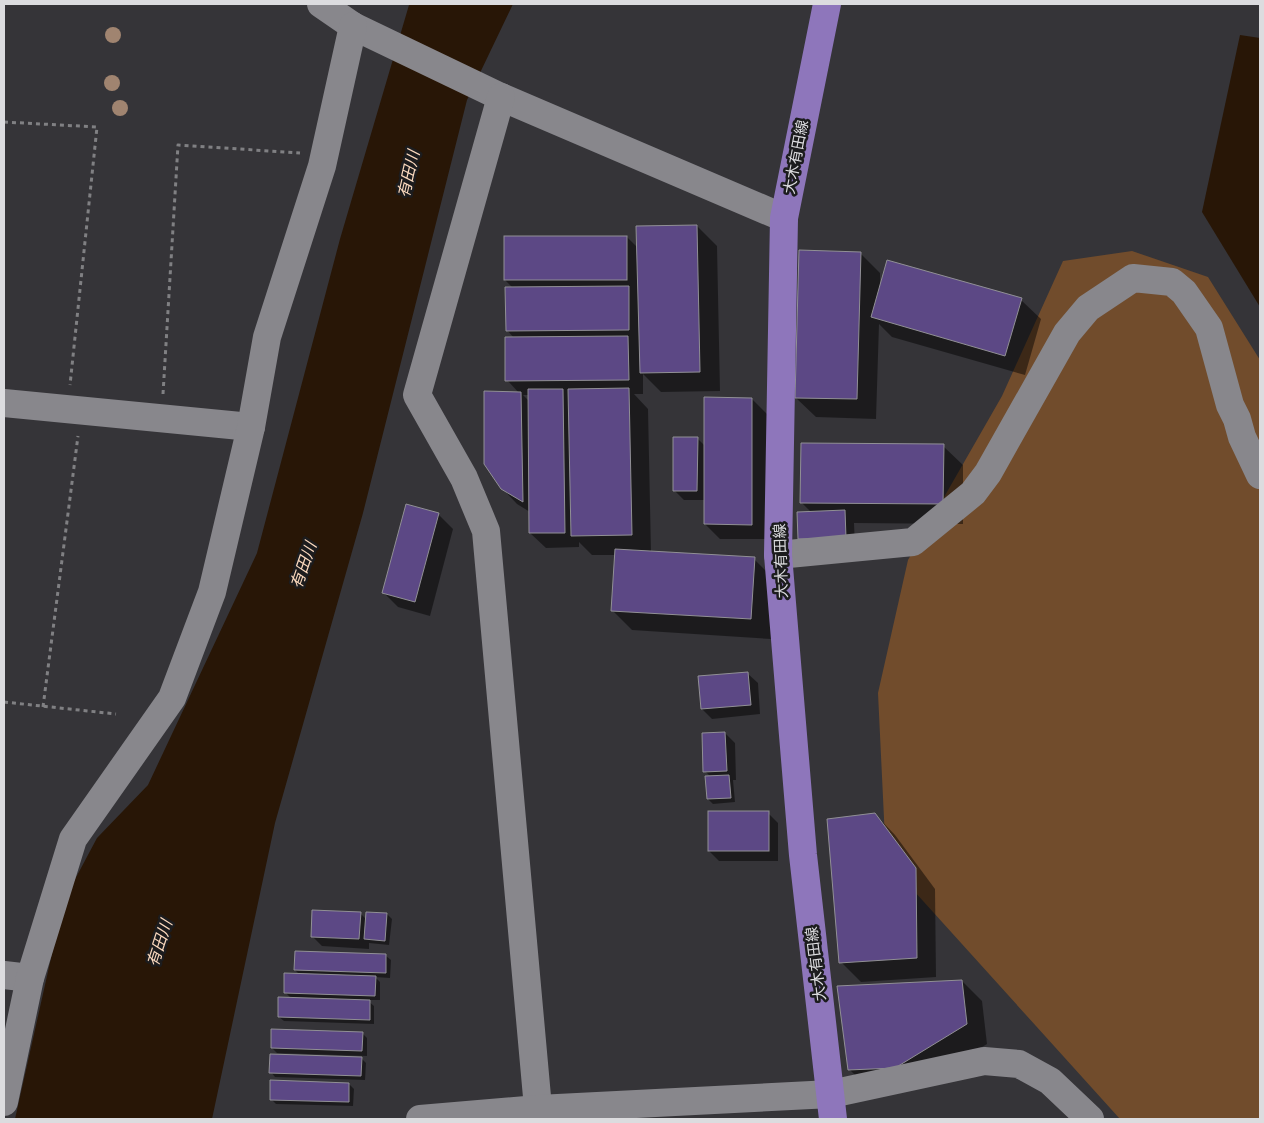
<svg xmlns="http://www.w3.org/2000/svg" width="1264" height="1123" viewBox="0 0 1264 1123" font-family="'Roboto Condensed','Noto Sans JP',sans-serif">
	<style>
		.green { fill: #714c2c }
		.water { fill: #281606 }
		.shadow { fill: #0007; fill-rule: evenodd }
		.building { fill: #5c4885; stroke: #919095 }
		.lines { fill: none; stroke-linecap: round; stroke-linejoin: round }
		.path { stroke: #808083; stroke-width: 3; stroke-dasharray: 4 4; stroke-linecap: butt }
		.minor { stroke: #88878c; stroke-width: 28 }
		.major { stroke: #8e76bb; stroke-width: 28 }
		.tree { fill: #a08470 }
		.labels { text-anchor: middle; stroke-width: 5; stroke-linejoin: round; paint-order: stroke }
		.street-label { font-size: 15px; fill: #dcdcdf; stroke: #1c1c1e }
		.water-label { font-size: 16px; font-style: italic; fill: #fbd9be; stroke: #1c1c1e }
	</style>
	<rect width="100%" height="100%" fill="#353438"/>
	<!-- green -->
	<polygon class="green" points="1132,251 1208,277 1260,360 1260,1119 1120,1119 886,860 878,693 908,560 1002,396 1063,261"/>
	<!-- water -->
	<g class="water">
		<polygon points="513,4 467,100 363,513 275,823 212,1119 15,1119 64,900 97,838 148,785 257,553 340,239 409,5"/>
		<polygon points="1240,35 1260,38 1260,307 1202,212"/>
	</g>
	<!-- shadow -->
	<g class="shadow">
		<path d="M697 226 717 246 720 391 661 392 643 374V394H634L648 409 651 552 754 559 774 579 771 639 632 630 612 610 615 555H592L579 542V547L546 548 530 533V512L517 504 502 488 519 393 507 380 514 338 507 330 513 288 505 280 627 237 638 248ZM523 395H529V401Z"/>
		<polygon points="860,253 880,273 880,287 1021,300 1041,319 1025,375 892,337 879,324 876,419 816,417 796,398"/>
		<polygon points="752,399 767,414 767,539 720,539 705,524 705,500 684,500 674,490 697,438 705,446"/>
		<polygon points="943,446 963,465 963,524 854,523 855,547 809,549 799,539 811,512 802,503"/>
		<polygon points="438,514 453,529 430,616 398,607 383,592"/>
		<polygon points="747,673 758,683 760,714 712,719 702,709"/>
		<polygon points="725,733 735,743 736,780 733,780 735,802 713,804 708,799 711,777 705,771"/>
		<polygon points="768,813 778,823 778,861 719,861 709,851"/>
		<polygon points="875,814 895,835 935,889 936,977 861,982 841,962"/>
		<polygon points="360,913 367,920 387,914 392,919 389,945 369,943 369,949 322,946 312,936"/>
		<polygon points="386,956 391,960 390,978 375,977 380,982 380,1000 367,1000 374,1006 374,1024 284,1021 279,1017 292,999 285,992 300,975 295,970"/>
		<polygon points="962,981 982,1001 987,1044 915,1088 869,1089 849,1069"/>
		<polygon points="362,1033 367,1038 367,1056 277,1053 272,1048"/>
		<polygon points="361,1058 366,1063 365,1080 275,1077 271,1072"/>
		<polygon points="349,1084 354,1089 353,1106 276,1104 271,1099"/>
	</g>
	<!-- building -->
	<g class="building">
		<polygon points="697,225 700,372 640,373 636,226"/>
		<rect x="504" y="236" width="123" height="44"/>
		<polygon points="799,250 861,252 857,399 795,398"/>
		<polygon points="887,260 1022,298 1005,356 871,317"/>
		<polygon points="629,286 629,330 506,331 505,287"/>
		<polygon points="628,336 629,380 505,381 505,337"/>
		<polygon points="629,388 632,535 571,536 568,389"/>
		<polygon points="528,389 563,389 565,533 529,533"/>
		<polygon points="484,391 521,392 523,502 501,489 484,464"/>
		<polygon points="704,397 752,398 752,525 704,524"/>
		<polygon points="673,437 698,437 697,491 673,491"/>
		<polygon points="801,443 944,444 943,504 800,503"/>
		<polygon points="406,504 439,513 415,602 382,593"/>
		<polygon points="845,510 846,538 798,539 797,512"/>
		<polygon points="615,549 755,557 751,619 611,611"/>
		<polygon points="748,672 751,705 701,709 698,676"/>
		<polygon points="725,732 727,771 703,772 702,733"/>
		<polygon points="729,775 731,798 707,799 705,776"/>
		<rect x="708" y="811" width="61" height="40"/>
		<polygon points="875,813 916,868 917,958 839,963 827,819"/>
		<polygon points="312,910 361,912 359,939 311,937"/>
		<polygon points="366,912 387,913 385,941 364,939"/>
		<polygon points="295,951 386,954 386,973 294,970"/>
		<polygon points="284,973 376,976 375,996 284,993"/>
		<polygon points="962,980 967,1024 895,1068 848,1070 837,986"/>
		<polygon points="278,997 370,1000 370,1020 278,1017"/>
		<polygon points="271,1029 363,1032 362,1051 271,1048"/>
		<polygon points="270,1054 362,1057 361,1076 269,1073"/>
		<polygon points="270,1080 349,1083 349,1102 270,1100"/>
	</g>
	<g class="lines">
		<!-- path -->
		<g class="path">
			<polyline points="4,122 97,127 70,385"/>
			<polyline points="163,394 178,145 300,153"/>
			<polyline points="4,702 116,714"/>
			<polyline points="43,707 78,436"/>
		</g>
		<!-- minor -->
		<g class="minor">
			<polyline points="321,4 353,26 501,97 784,218"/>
			<polyline points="501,97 417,395 464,478 486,531 539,1119"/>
			<polyline points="4,403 251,427"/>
			<polyline points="778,555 913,542 973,493 988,473 1067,333 1088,308 1133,278 1172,282 1184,292 1209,328 1230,405 1237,419 1242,437 1260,475"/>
			<polyline points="4,975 30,978"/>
			<polyline points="4,1102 30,978 73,839 172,698 212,592 251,427 267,337 322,166 353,26"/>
			<polyline points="420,1119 538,1109 831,1094 984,1061 1019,1064 1050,1081 1090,1119"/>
		</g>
		<!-- major -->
		<polyline class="major" points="827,4 784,218 778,555 803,855 833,1119"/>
	</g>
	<!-- trees -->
	<g class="tree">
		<circle cx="113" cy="35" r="8"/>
		<circle cx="112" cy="83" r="8"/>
		<circle cx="120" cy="108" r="8"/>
	</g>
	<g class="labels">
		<!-- street labels -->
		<g class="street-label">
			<text transform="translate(796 157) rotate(-79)" y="5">大木有田線</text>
			<text transform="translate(781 561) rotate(-92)" y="5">大木有田線</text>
			<text transform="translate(816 964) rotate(-97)" y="5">大木有田線</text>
		</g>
		<!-- water labels -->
		<g class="water-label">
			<text transform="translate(408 174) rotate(-77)" y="6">有田川</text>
			<text transform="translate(303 565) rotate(-71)" y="6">有田川</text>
			<text transform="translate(159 943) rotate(-72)" y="6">有田川</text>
		</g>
	</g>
	<!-- border -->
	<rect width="1264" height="1123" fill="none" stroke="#dcdcdf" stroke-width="10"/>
</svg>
